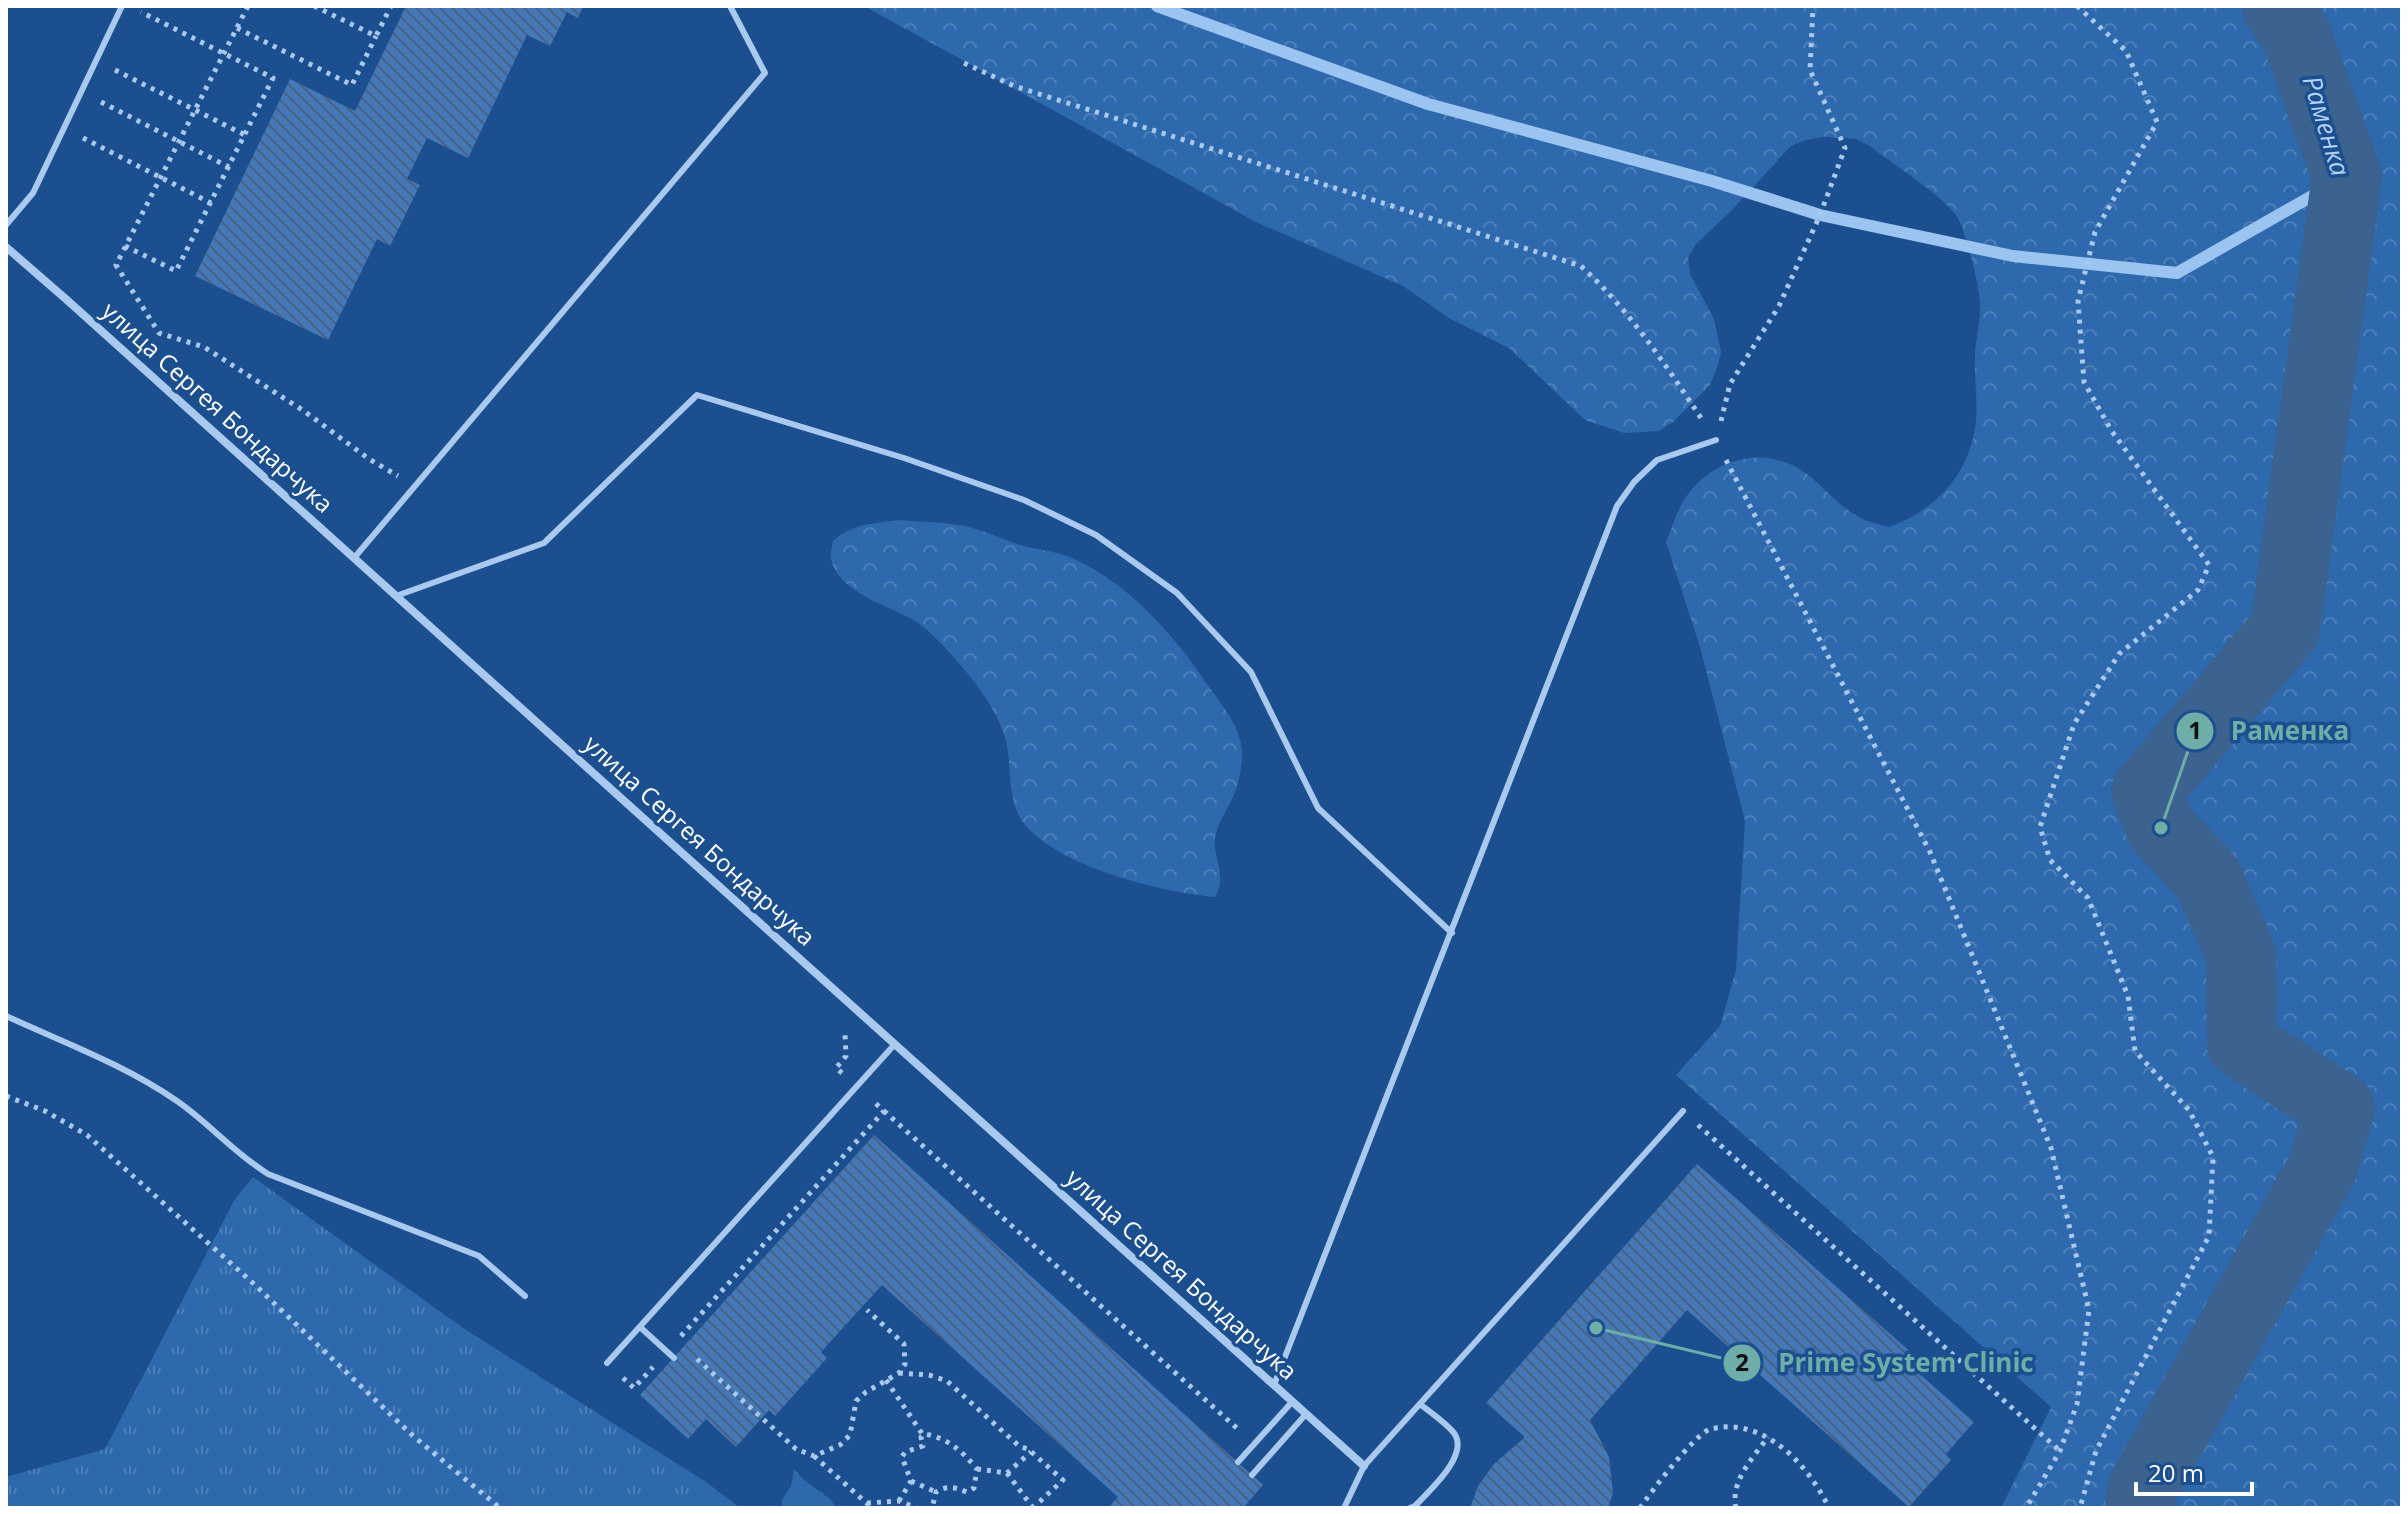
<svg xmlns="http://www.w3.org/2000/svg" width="2408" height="1514" viewBox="0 0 2408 1514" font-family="'Open Sans',sans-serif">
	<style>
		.grass { fill: url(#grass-tufts) }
		.forest { fill: url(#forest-crowns) }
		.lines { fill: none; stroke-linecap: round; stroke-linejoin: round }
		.stream { stroke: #9cc4f0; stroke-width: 12 }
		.river { stroke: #3c6290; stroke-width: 70 }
		.building { fill: url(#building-back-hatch) }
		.path { stroke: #a9c9ee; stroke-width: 5; stroke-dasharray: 4 6; stroke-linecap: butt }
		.service { stroke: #a9c9ee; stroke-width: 6 }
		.minor { stroke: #a9c9ee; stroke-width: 8 }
		.labels { text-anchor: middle; stroke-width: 7; stroke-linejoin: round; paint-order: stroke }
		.street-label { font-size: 24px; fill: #fff; stroke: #1b4f8f }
		.water-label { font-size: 26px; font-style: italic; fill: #b5d3f5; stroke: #1b4f8f }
		.leader { fill: none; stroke: #6fada8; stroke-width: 3 }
		.callout-dot { fill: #6fada8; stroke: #1b4f8f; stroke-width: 3 }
		.mark-label { font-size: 24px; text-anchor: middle; font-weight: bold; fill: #111 }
		.callout-label { font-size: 26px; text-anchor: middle; font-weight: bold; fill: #6fada8; stroke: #1b4f8f; stroke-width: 7; stroke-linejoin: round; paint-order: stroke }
	</style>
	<defs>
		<pattern id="grass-tufts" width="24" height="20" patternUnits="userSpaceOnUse" patternTransform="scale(2)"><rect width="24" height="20" fill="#2e69ad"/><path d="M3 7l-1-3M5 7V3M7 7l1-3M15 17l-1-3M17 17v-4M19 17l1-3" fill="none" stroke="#4d80b9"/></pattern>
		<pattern id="forest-crowns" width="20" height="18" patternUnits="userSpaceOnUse" patternTransform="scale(2)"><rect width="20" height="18" fill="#2e69ad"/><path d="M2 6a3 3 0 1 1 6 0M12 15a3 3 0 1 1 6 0" fill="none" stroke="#4d80b9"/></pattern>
		<pattern id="building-back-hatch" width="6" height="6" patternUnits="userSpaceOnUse" patternTransform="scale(2)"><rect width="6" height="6" fill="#4478b7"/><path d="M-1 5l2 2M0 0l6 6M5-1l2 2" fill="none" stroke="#486282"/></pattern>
	</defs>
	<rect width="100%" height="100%" fill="#1b4f8f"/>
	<!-- grass -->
	<g class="grass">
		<polygon points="253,1177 463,1328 706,1482 740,1508 6,1508 6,1477 105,1449 235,1199"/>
		<polygon points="794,1469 805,1481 830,1499 836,1508 783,1508 781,1501 791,1486"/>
	</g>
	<!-- forest -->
	<g class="forest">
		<path d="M864 6H2402V1508H2001L2051 1407 1676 1075 1720 1026 1736 970 1745 821 1700 647 1666 542C1672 528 1677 510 1686 497 1712 459 1762 445 1801 470 1820 482 1834 502 1854 514 1864 521 1877 524 1889 527 1936 511 1972 471 1976 420 1978 400 1974 379 1975 358 1975 340 1981 322 1980 303 1979 285 1967 237 1959 220 1951 201 1890 162 1870 146L1856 139 1823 137 1806 140 1791 146 1733 209 1696 244 1688 258 1690 274 1714 319 1721 352 1717 368 1710 385 1673 422 1659 431 1624 433 1585 420 1509 348 1449 318 1403 286 1256 222Z"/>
		<path d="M898 520C921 522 943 522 965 526 982 530 1000 538 1017 544 1032 549 1049 550 1064 555 1122 576 1174 634 1207 684 1222 706 1245 730 1242 760 1241 769 1238 786 1234 795 1228 808 1220 819 1216 833 1210 858 1229 872 1215 897 1161 892 1062 868 1025 825 1005 800 1013 765 1005 737 995 705 970 675 948 651 939 641 928 630 917 622 891 606 838 593 831 559 830 554 832 546 833 541 853 523 873 524 898 520Z"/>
	</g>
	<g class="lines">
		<!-- stream -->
		<polyline class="stream" points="1157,6 1428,104 1712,181 1820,215 2013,256 2177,273 2347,176"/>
		<!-- river -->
		<polyline class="river" points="2140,1508 2142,1489 2323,1167 2340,1108 2242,1044 2241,954 2207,877 2161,828 2146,792 2285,629 2347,176 2296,35 2277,6"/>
	</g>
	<!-- building -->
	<g class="building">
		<polygon points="406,6 583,6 578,18 567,12 550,46 527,35 468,158 427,138 407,179 420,185 390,246 377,239 328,340 195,276 290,79 355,111"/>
		<polygon points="874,1135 1263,1485 1243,1508 1108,1508 1118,1497 882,1285 821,1352 827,1358 775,1416 769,1410 736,1447 706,1419 688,1439 640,1395"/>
		<polygon points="1697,1164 1913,1354 1906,1362 1974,1422 1946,1454 1951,1460 1909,1507 1687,1310 1590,1420 1609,1457 1613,1493 1608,1508 1470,1508 1478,1486 1494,1464 1525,1437 1486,1403"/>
	</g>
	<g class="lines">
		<!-- path -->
		<g class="path">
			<polyline points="248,6 116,265 159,333 204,347 304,411 369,459 398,476"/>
			<polyline points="314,6 376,36 391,6"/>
			<polyline points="2077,6 2126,51 2157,122 2095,232 2078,301 2084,382 2111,430 2209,565 2198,590 2119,654 2074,724 2040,827 2050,860 2088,898 2128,996 2135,1051 2189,1110 2213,1157 2209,1236 2096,1451 2080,1508"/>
			<polyline points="237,28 352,85 376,36"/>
			<path d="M964 63 1014 86 1581 266C1631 312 1665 364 1703 421"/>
			<polyline points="115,70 245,135"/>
			<polyline points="101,102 229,167"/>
			<polyline points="83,138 211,203"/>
			<polyline points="125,246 176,271 273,78 141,12"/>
			<polyline points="1721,421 1730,384 1779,306 1820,215 1845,148 1810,70 1813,6"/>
			<polyline points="1726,460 1930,852 2051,1148 2089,1310 2077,1404 2060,1451 2026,1508"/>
			<polyline points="842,1073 836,1068 846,1056 845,1034"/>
			<polyline points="6,1096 45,1111 87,1135 254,1284 412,1435 500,1508"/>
			<polyline points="884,1111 1240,1431"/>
			<polyline points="1698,1125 2060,1451"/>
			<polyline points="681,1336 884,1111 873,1101"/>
			<polyline points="697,1359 796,1449 814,1456 840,1445 850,1435 856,1401 866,1392 899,1373 905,1364 904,1344 867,1310"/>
			<polyline points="899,1373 929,1375 947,1381 1019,1446 1028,1449 1063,1480 1036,1505 1036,1508"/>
			<polyline points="623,1378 634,1388 653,1367"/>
			<polyline points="886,1380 923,1435"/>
			<polyline points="814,1456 872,1508"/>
			<polyline points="977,1469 1007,1473 1031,1452"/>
			<polyline points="1007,1473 1033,1508"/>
			<polyline points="911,1481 936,1492"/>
			<path d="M899 1501 911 1481 902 1457 905 1452 923 1446 921 1437 925 1434C948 1438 962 1451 977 1469L974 1488 967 1492C954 1487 948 1485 936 1492L932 1508"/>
			<polyline points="867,1503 899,1501 917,1508"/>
			<path d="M1640 1508C1651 1492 1693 1436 1710 1429 1711 1428 1720 1428 1722 1427 1770 1423 1810 1468 1829 1508"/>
			<path d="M1736 1508C1730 1481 1753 1458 1768 1437"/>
		</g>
		<!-- service -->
		<g class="service">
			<polyline points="6,225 33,193 122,6"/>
			<polyline points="354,558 765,73 730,6"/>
			<polyline points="396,596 544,543 697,395 904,458 1024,500 1096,535 1177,593 1251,672 1318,808 1452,933"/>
			<path d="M6 1016C63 1042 125 1065 177 1101 209 1123 234 1153 268 1174L479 1256 525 1296"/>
			<polyline points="640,1327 674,1358"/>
			<polyline points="607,1363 895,1044"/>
			<polyline points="1274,1385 1617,506 1634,482 1657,460 1716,440"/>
			<polyline points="1238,1462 1292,1402"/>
			<polyline points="1252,1475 1306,1414"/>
			<polyline points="1344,1508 1364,1466 1683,1111"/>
			<path d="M1410 1508 1415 1506C1429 1491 1470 1455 1454 1433 1445 1422 1431 1413 1420 1404"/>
		</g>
		<!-- minor -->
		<polyline class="minor" points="6,247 67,300 1364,1466"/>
	</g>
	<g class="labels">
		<!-- street labels -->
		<g class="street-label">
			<text transform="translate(217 408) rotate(42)" y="8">улица Сергея Бондарчука</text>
			<text transform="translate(699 841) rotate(42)" y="8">улица Сергея Бондарчука</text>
			<text transform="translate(1181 1275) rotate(42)" y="8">улица Сергея Бондарчука</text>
		</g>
		<!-- water labels -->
		<g class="water-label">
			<text transform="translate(2326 126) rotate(73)" y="9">Раменка</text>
		</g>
	</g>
	<!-- callouts -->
	<path class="leader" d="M2161 828L2195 731M1596 1328L1742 1363"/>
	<g class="callout-dot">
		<circle cx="2161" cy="828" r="8"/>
		<circle cx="1596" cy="1328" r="8"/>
		<circle cx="2195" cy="731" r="20"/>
		<circle cx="1742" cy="1363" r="20"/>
	</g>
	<g class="mark-label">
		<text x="2195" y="739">1</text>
		<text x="1742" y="1371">2</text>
	</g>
	<g class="callout-label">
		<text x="2290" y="740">Раменка</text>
		<text x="1906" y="1372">Prime System Clinic</text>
	</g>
	<!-- border -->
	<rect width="2408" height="1514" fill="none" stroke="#ffffff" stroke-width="16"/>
	<!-- scale -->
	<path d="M2136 1482v12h116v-12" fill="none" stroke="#ffffff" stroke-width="4"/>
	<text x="2148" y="1482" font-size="24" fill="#ffffff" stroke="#1b4f8f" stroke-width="6" paint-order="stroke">20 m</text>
</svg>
